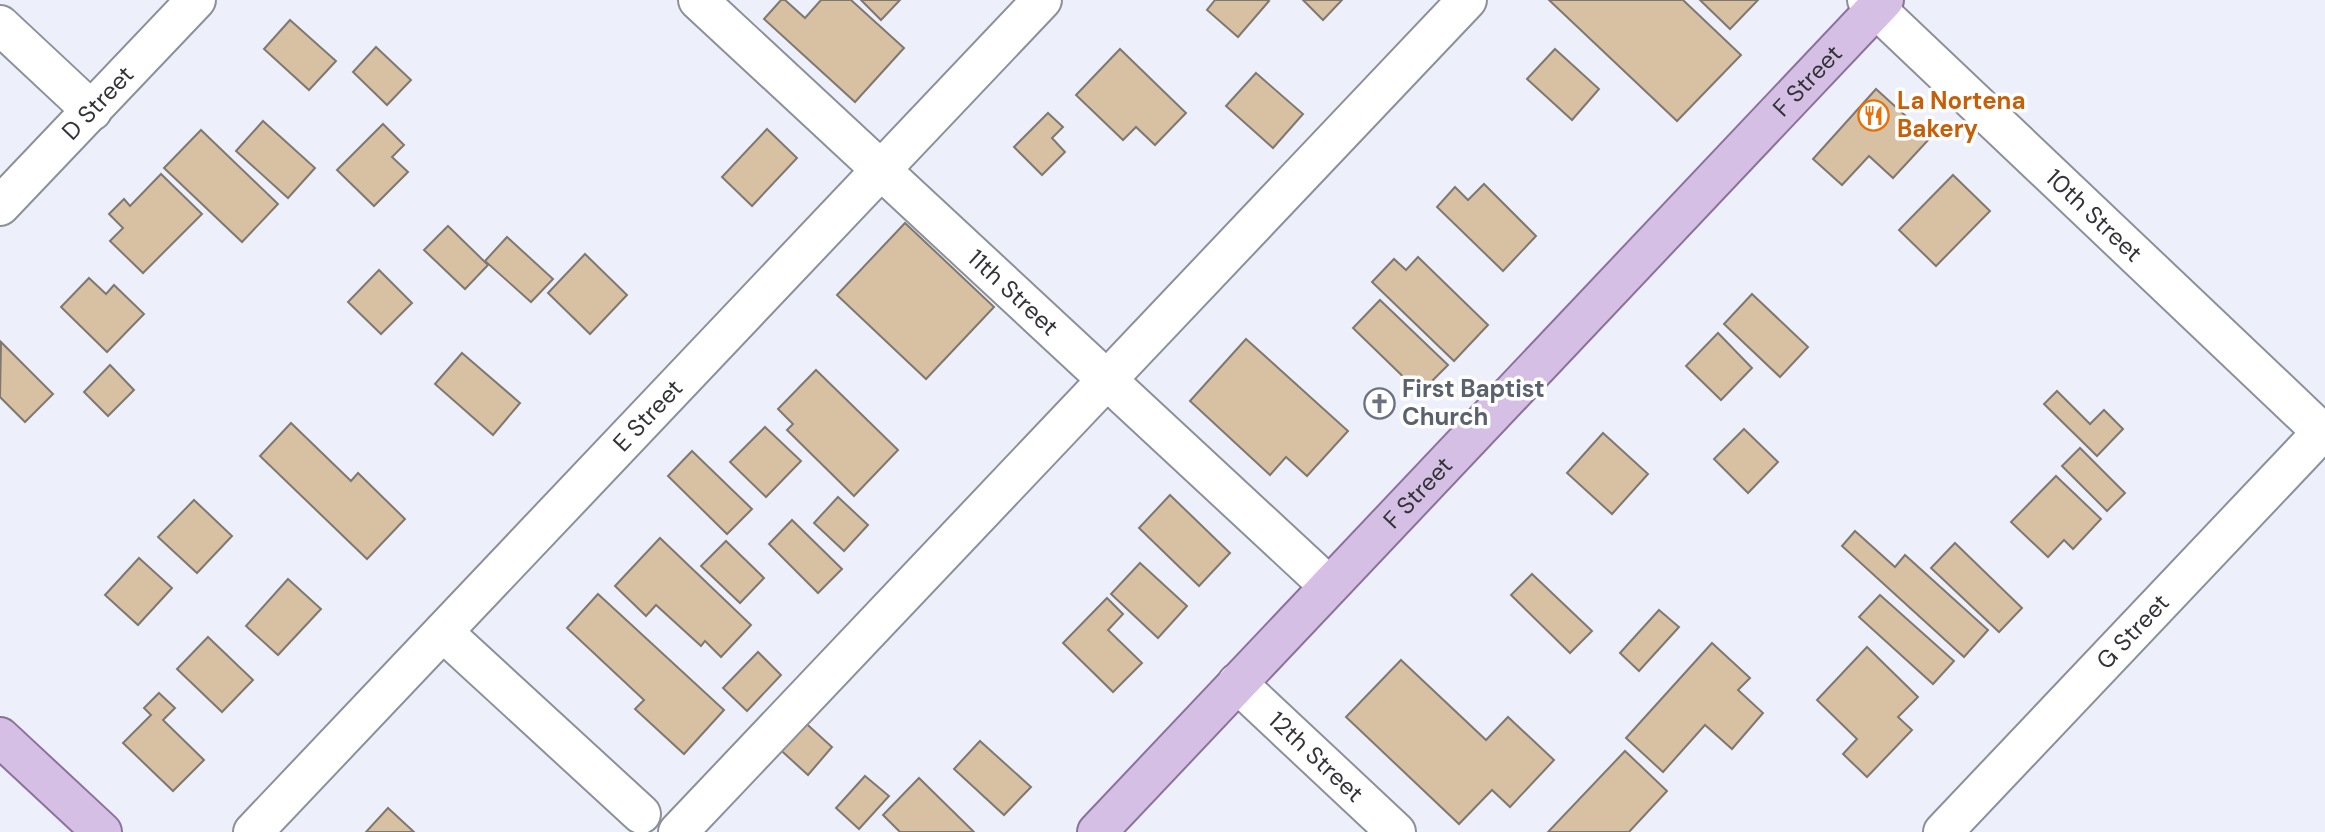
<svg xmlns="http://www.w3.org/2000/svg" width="2325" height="832" viewBox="0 0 2325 832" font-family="'DM Sans',sans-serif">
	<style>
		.building { fill: #d8c0a3; stroke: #7f7871; stroke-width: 2 }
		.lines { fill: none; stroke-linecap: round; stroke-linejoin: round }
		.minor-casing { stroke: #8c9099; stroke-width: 42 }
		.major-casing { stroke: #8a729b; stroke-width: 42 }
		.minor { stroke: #fff; stroke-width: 38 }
		.major { stroke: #d6bfe4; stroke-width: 38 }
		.labels { text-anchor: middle; stroke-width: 7; stroke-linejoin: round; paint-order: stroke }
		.street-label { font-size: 24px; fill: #313336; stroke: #fff }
		.food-label { font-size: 24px; font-weight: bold; fill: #c56008; stroke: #fff; text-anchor: start }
		.worship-label { font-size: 24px; font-weight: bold; fill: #5b616d; stroke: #fff; text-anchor: start }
	</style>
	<rect width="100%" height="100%" fill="#edf0fa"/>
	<!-- building -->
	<g class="building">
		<polygon points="781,0 785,0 805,18 821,0 851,0 904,48 855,102 764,19"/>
		<polygon points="861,0 900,0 881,20"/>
		<polygon points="1215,0 1267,0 1269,1 1238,37 1207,10"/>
		<polygon points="1303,0 1342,0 1323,20"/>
		<polygon points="1549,0 1683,0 1741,55 1677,121"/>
		<polygon points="1700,0 1758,0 1730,29"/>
		<polygon points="290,20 336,61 309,90 264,49"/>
		<polygon points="376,47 411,80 387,105 353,72"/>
		<polygon points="1120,49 1186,113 1155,145 1136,127 1123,140 1076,95"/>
		<polygon points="1555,49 1599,89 1572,120 1527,79"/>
		<polygon points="1256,73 1303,114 1273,148 1226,106"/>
		<polygon points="1876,89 1930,138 1893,178 1869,156 1842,185 1813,159"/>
		<polygon points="1048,113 1063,127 1052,138 1065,152 1042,175 1014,147"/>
		<polygon points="263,121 315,168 288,198 236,151"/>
		<polygon points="383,124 404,145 392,157 408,172 374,206 337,170"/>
		<polygon points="767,129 797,158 752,206 722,177"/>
		<polygon points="201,130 278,204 242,242 164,168"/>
		<polygon points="161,174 202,214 143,273 110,241 123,228 109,214 124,199 130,206"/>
		<polygon points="1953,175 1990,211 1936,266 1899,230"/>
		<polygon points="1484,184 1536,236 1503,271 1437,207 1455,187 1468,200"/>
		<polygon points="905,223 994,307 926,379 837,295"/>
		<polygon points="448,226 488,265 465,289 424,250"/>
		<polygon points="507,237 553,279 531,302 485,261"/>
		<polygon points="585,254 627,295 590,334 548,293"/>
		<polygon points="1418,257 1488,325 1454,361 1372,282 1394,259 1406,270"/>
		<polygon points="379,270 412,303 381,334 348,302"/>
		<polygon points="89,278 106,294 114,285 144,314 107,352 61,307"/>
		<polygon points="1752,294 1808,347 1780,377 1724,324"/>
		<polygon points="1380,300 1448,365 1420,393 1353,328"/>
		<polygon points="1718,333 1752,368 1721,400 1686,366"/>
		<polygon points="1246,339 1348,431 1307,476 1286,457 1270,475 1190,401"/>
		<polygon points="1,342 53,394 25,422 0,397"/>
		<polygon points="462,353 520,403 493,435 435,384"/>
		<polygon points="110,365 134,390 108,416 84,392"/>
		<polygon points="816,370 898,450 854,496 787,430 793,424 778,409"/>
		<polygon points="2057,391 2090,424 2104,410 2123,429 2097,456 2044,404"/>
		<polygon points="291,423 351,481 358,473 405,519 367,559 260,456"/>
		<polygon points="765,427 801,461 766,497 730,462"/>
		<polygon points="1744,429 1778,462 1748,493 1714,459"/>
		<polygon points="1603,433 1648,474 1612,514 1567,473"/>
		<polygon points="2080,448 2125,493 2107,511 2062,466"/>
		<polygon points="692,451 752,509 727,534 668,476"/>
		<polygon points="2056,476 2101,519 2073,549 2064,540 2048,557 2011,522"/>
		<polygon points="1170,495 1230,553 1199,586 1139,528"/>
		<polygon points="838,497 868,525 844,551 814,523"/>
		<polygon points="194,500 232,536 197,573 158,537"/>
		<polygon points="792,520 842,569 818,593 769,544"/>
		<polygon points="1855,531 1895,567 1905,555 1988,630 1964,657 1842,546"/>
		<polygon points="660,538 751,625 721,657 705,641 701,646 656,605 646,616 615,586"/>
		<polygon points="726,541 764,578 740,603 701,566"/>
		<polygon points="1955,543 2022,608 1999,632 1931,568"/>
		<polygon points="139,558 172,588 138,625 105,595"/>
		<polygon points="1140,563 1187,606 1158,638 1111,594"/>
		<polygon points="1532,574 1592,631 1570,653 1511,595"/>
		<polygon points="288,579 321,609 278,655 246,626"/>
		<polygon points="598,594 724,710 684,754 635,709 644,700 567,628"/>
		<polygon points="1880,595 1954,661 1933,684 1859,617"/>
		<polygon points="1107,598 1123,614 1108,630 1142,663 1113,692 1063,643"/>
		<polygon points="1659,610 1679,627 1639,671 1620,653"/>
		<polygon points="208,637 253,680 222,712 177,669"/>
		<polygon points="1712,643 1750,678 1738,690 1763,713 1732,749 1705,725 1663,772 1626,738"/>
		<polygon points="1867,647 1918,697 1898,717 1912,730 1867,777 1843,754 1857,739 1817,700"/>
		<polygon points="758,652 781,675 747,711 723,688"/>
		<polygon points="1401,660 1486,740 1508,717 1554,760 1510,807 1492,790 1459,824 1346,717"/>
		<polygon points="159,693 175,708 163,720 204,760 173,791 123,743 151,715 144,708"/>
		<polygon points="799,717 832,747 808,775 774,744"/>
		<polygon points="980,741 1031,787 1004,815 954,769"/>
		<polygon points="1625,751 1667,791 1629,832 1548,832"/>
		<polygon points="865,776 889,796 859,829 836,808"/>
		<polygon points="919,778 974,832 900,832 883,815"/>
		<polygon points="388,808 414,832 366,832"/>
	</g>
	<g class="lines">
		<defs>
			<g id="minor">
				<path id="s1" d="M698 0 1329 586"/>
				<path id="s2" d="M1867 0 2322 432"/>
				<polyline points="0,25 92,111"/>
				<path id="s3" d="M0 206 196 0"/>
				<polyline points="443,632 641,814"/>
				<path id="s4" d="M1237 683 1396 832"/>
				<path id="s5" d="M253 832 1042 0"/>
				<polyline points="678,832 1467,0"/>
				<path id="s6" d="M1943 832 2325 429"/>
			</g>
			<g id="major">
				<polyline points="0,737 102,832"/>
				<path id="s7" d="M1097 832 1884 0"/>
			</g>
		</defs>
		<!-- minor casing -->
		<use href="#minor" class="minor-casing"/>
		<!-- major casing -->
		<use href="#major" class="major-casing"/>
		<!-- minor -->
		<use href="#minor" class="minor"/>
		<!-- major -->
		<use href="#major" class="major"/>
	</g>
	<!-- icons -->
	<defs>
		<symbol id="restaurant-ring" viewBox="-11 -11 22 22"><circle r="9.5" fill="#fff" stroke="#e8710a" stroke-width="1.5"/><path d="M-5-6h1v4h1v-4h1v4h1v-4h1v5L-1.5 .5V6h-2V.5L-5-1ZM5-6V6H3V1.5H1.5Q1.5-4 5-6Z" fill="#e8710a"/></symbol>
		<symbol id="church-ring" viewBox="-11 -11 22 22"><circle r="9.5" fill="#fff" stroke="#6b7280" stroke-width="1.5"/><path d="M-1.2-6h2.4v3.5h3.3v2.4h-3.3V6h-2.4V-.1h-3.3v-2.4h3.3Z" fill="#6b7280"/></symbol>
	</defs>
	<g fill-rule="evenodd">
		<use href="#restaurant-ring" x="1856" y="98" width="35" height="35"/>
		<use href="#church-ring" x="1362" y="386" width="35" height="35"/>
	</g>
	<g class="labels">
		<!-- street labels -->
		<g class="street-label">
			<text dy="8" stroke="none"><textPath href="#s7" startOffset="1034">F Street</textPath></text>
			<text dy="8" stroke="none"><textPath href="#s3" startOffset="142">D Street</textPath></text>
			<text dy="8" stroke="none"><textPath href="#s2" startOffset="313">10th Street</textPath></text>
			<text dy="8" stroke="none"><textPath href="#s1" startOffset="430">11th Street</textPath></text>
			<text dy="8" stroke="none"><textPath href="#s5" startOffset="574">E Street</textPath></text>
			<text dy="8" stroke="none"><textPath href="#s7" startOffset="467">F Street</textPath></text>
			<text dy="8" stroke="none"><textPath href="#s6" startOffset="276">G Street</textPath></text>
			<text dy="8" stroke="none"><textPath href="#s4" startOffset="108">12th Street</textPath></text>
		</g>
		<!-- food labels -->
		<g class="food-label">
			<text x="1897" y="109">La Nortena<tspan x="1897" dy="28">Bakery</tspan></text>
		</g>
		<!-- worship labels -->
		<g class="worship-label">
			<text x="1402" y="397">First Baptist<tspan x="1402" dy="28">Church</tspan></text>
		</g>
	</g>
</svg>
